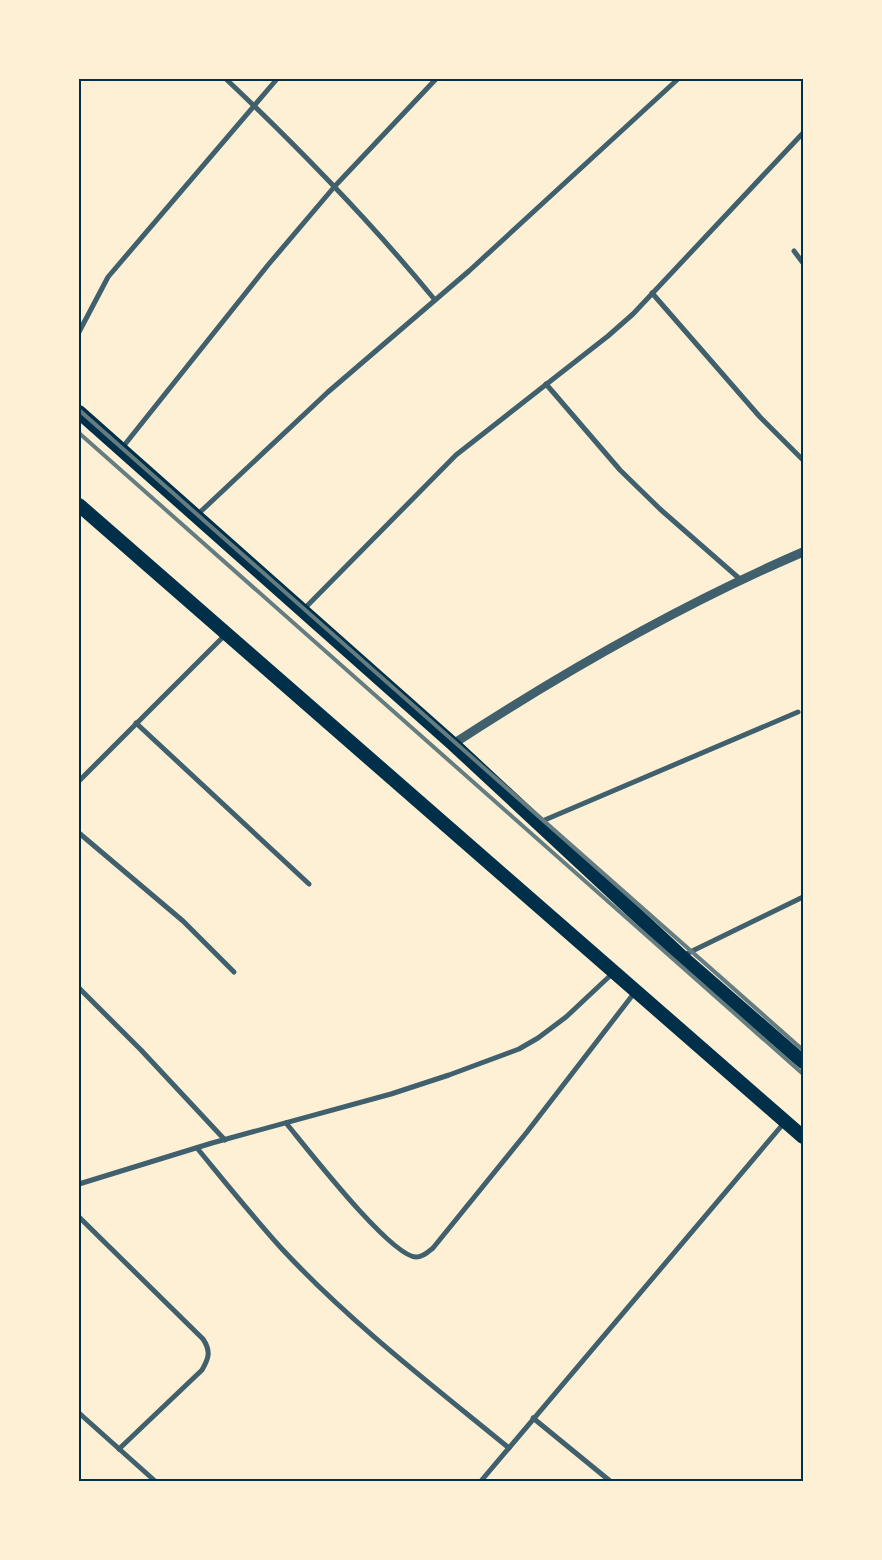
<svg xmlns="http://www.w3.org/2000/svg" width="882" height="1560" viewBox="0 0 882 1560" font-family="'Sofia Sans Condensed',sans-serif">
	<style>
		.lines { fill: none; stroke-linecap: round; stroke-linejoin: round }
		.minor { stroke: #3f606c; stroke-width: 5 }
		.tertiary { stroke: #3f606c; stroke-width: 9 }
		.trunk { stroke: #003049; stroke-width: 14 }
		.rail { stroke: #657d81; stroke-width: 4 }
		.neatline { fill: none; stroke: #003049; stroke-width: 2 }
	</style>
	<rect width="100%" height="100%" fill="#fdf0d5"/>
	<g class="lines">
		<!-- minor -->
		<g class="minor">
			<path d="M226 79C301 150 370 221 435 300"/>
			<polyline points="794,251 803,263"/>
			<polyline points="652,293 760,417 803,460"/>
			<polyline points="79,332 108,277 277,79"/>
			<polyline points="546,384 620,470 660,509 741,580"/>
			<polyline points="122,448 268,265 335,186 436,79"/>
			<polyline points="197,515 328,392 469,271 678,79"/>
			<polyline points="303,610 456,455 608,336 633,314 803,133"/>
			<polyline points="136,723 309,884"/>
			<polyline points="79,781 226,634"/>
			<polyline points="540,822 798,712"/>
			<polyline points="79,833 183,921 234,972"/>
			<polyline points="682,956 803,897"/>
			<polyline points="79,988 141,1050 225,1140"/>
			<path d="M286 1123C306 1147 390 1256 416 1257 423 1257 428 1252 433 1248L527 1132 635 992"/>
			<path d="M197 1148C225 1182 253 1217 283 1250 351 1323 432 1385 509 1448"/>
			<polyline points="79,1184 212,1143 391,1094 449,1075 519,1049 538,1038 566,1017 613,973"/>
			<path d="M79 1217 203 1339C211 1351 209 1358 202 1370L119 1449"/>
			<polyline points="79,1413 155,1481"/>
			<polyline points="533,1418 610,1481"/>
			<polyline points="481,1481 784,1123"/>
		</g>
		<!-- tertiary -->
		<path class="tertiary" d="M453 744C565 671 680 605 803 552"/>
		<!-- trunk -->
		<g class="trunk">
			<polyline points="79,412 453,744 681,956 803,1062"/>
			<polyline points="79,505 803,1137"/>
		</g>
		<!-- rail -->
		<g class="rail">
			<polyline points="79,410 803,1050"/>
			<polyline points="79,433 803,1074"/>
		</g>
	</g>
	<!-- border -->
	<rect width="882" height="1560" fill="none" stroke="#fdf0d5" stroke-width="160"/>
	<rect x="80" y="80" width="722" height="1400" class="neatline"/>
</svg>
